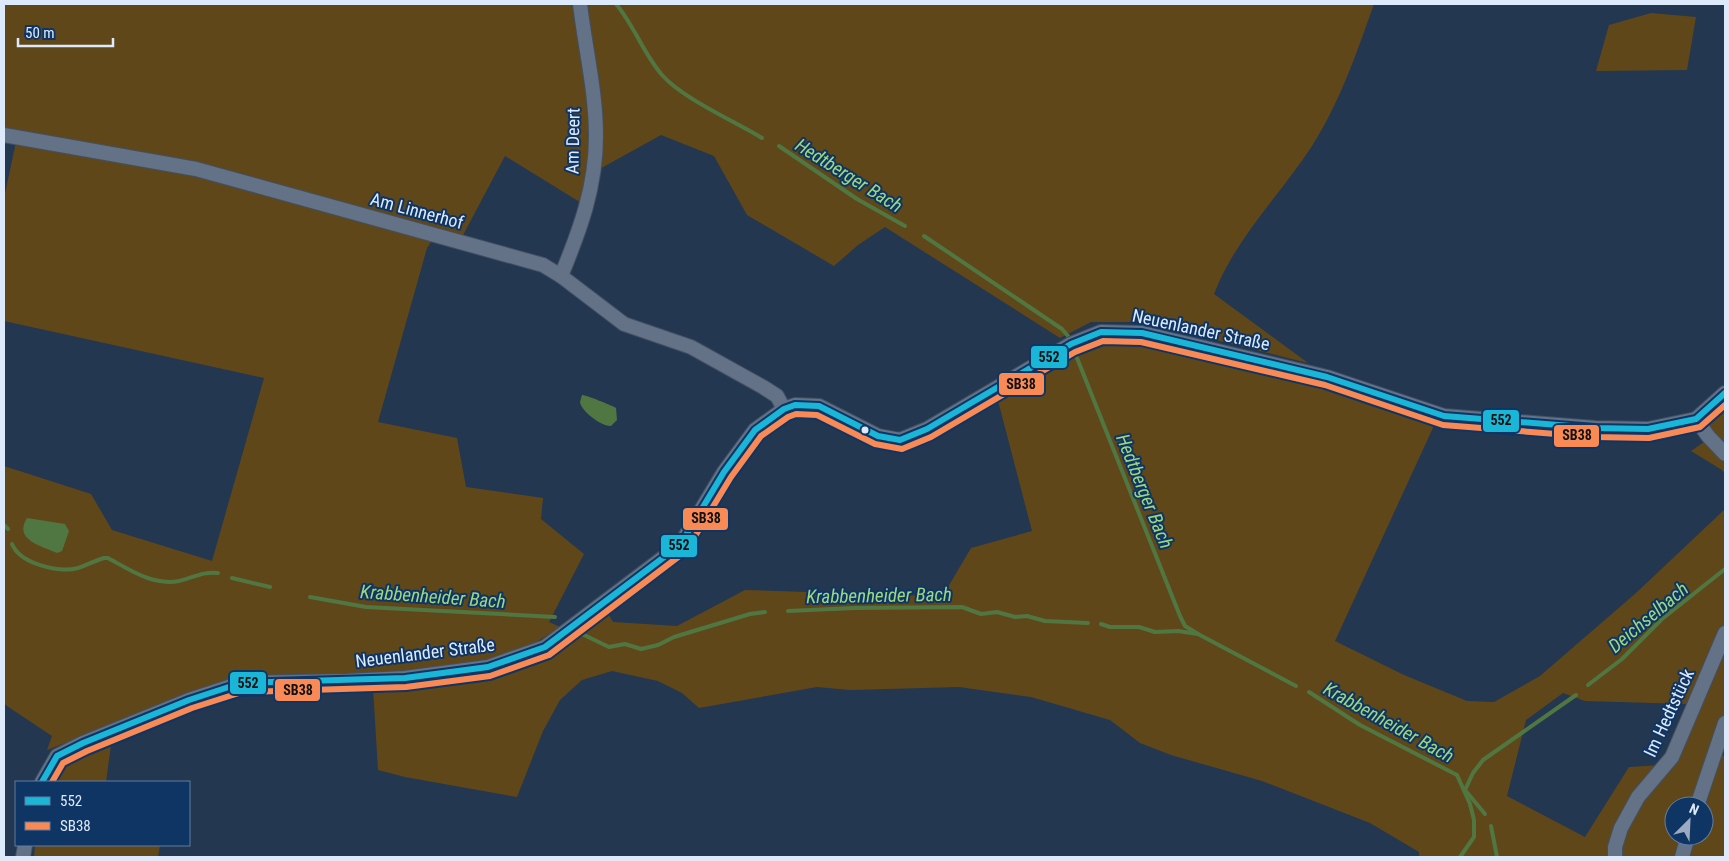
<svg xmlns="http://www.w3.org/2000/svg" width="1729" height="861" viewBox="0 0 1729 861" font-family="'Roboto Condensed',sans-serif">
	<style>
		.green { fill: #60471a; fill-rule: evenodd }
		.water { fill: #507741 }
		.lines { fill: none; stroke-linecap: round; stroke-linejoin: round }
		.stream { stroke: #507741; stroke-width: 4 }
		.street-casing { stroke: #425062; stroke-width: 16 }
		.street { stroke: #637287; stroke-width: 14 }
		.bus-1-casing { stroke: #0f3565; stroke-width: 10 }
		.bus-2-casing { stroke: #0f3565; stroke-width: 10 }
		.bus-1 { stroke: #1ab6d8; stroke-width: 6 }
		.bus-2 { stroke: #f98a56; stroke-width: 6 }
		.bus-dot { fill: #ddeafc; stroke: #0f3565; stroke-width: 2 }
		.labels { text-anchor: middle; stroke-width: 4; stroke-linejoin: round; paint-order: stroke }
		.street-label { font-size: 18px; fill: #ddeafc; stroke: #0f3565 }
		.water-label { font-size: 19px; font-style: italic; fill: #9dd77f; stroke: #0f3565 }
		.line-badge { stroke: #0f3565; stroke-width: 2 }
		.pale-badge-label { font-size: 14px; text-anchor: middle; font-weight: bold; fill: #111 }
	</style>
	<rect width="100%" height="100%" fill="#233751"/>
	<!-- green -->
	<g class="green">
		<polygon points="4,4 578,4 594,135 583,204 505,156 462,237 4,131"/>
		<path d="M584 4H1374C1357 52 1340 102 1312 146 1280 195 1235 239 1214 294L1308 363 1143 322H1091L1060 338 885 227 858 245 834 266 747 215 714 156 661 135 596 171Z"/>
		<polygon points="1651,13 1696,17 1687,70 1596,71 1609,25"/>
		<polygon points="16,142 196,174 433,239 427,248 378,422 457,438 466,487 543,498 541,519 584,554 549,622 560,627 524,650 493,661 401,674 280,677 158,707 47,750 52,736 4,704 4,466 91,494 112,530 212,561 264,378 4,321 4,198"/>
		<path d="M1116 337 1141 339 1305 375 1402 410 1437 419 1335 641 1404 675 1467 701 1494 702 1540 676 1636 593 1725 509V718L1721 754 1725 757V857H1419V852L1370 823 1262 781 1171 755 1140 743 1110 720 1031 697 959 687 850 690 817 687 699 708 682 693 658 681 612 671 582 680 560 700 543 731 517 797 405 777 378 770 373 687 487 677 541 656 607 612 613 622 677 626 745 590 929 596 948 587 971 548 1032 531 996 393 1035 368 1093 340ZM1563 693 1585 701 1687 704 1662 765 1629 767 1585 837 1507 796 1526 720ZM1674 806H1704V836H1674Z"/>
		<polygon points="1725,401 1725,449 1708,430 1709,419"/>
		<polygon points="1707,440 1725,457 1725,474 1722,470 1691,451"/>
		<polygon points="112,737 106,782 47,782 60,763"/>
		<polygon points="35,845 160,845 158,857 34,857"/>
	</g>
	<!-- water -->
	<g class="water">
		<path d="M582 395C586 395 611 405 616 408L617 420 611 426C602 427 581 411 580 402Z"/>
		<path d="M27 518 65 524 69 531 62 551 57 553C42 546 13 540 27 518Z"/>
	</g>
	<g class="lines">
		<!-- stream -->
		<g class="stream">
			<path d="M616 4C634 25 643 53 662 75 682 98 734 121 762 138"/>
			<polyline points="779,146 857,199 905,226"/>
			<polyline points="924,236 1062,329 1068,336"/>
			<polyline points="1075,353 1180,616 1185,626 1198,634"/>
			<polyline points="4,525 8,529"/>
			<path d="M12 544C20 564 59 573 78 568 86 565 95 561 104 558H108C130 570 153 586 179 581 192 578 204 571 218 573"/>
			<polyline points="232,578 270,587"/>
			<polyline points="310,597 366,607 555,617"/>
			<polyline points="788,611 854,608 962,607 981,614 997,612 1015,617 1027,616 1045,621 1088,623"/>
			<polyline points="1101,624 1110,627 1139,627 1155,632 1178,631 1198,634 1296,686"/>
			<polyline points="582,634 609,647 625,644 641,649 658,645 674,637 750,614 765,612"/>
			<polyline points="1588,685 1622,659 1662,619 1725,569"/>
			<polyline points="1309,692 1360,725 1457,775 1470,804 1474,820 1474,837 1460,857"/>
			<polyline points="1485,814 1465,790 1473,773 1483,760 1576,695"/>
			<polyline points="1491,826 1497,857"/>
		</g>
		<defs>
			<g id="street">
				<polyline points="4,135 196,169 543,265 561,276 624,324 691,347 763,387 777,396 784,409"/>
				<path d="M561 276C580 230 596 187 596 136 596 92 585 47 580 4"/>
				<polyline points="1696,419 1708,436 1725,454"/>
				<polyline points="42,782 57,756 83,743 189,700 241,683 346,681 405,678 488,667 545,647 680,545 724,472 755,430 784,409 795,405 819,406 878,436 900,440 927,429 1071,344 1101,332 1142,333 1327,377 1444,416 1595,428 1648,429 1696,419 1725,393"/>
				<polyline points="1697,806 1725,723"/>
				<polyline points="23,857 25,845"/>
				<polyline points="1615,857 1615,847 1621,828 1638,797 1672,757 1725,633"/>
				<polyline points="1682,857 1688,836"/>
			</g>
		</defs>
		<!-- street casing -->
		<use href="#street" class="street-casing"/>
		<!-- street -->
		<use href="#street" class="street"/>
		<defs>
			<polyline id="bus-1" points="42,782 57,756 83,743 189,700 241,683 405,678 488,667 545,647 680,545 724,472 755,430 784,409 795,405 819,406 878,436 900,440 927,429 1071,344 1101,332 1142,333 1327,377 1444,416 1595,428 1648,429 1696,419 1725,393"/>
			<polyline id="bus-2" points="52,782 63,763 87,751 192,708 242,692 406,687 490,676 549,655 686,551 731,477 761,436 788,417 796,414 817,415 875,444 902,449 931,437 1075,352 1103,341 1141,342 1325,385 1443,425 1594,437 1649,438 1700,427 1725,405"/>
		</defs>
		<!-- bus-1 casing -->
		<use href="#bus-1" class="bus-1-casing"/>
		<!-- bus-2 casing -->
		<use href="#bus-2" class="bus-2-casing"/>
		<!-- bus-1 -->
		<use href="#bus-1" class="bus-1"/>
		<!-- bus-2 -->
		<use href="#bus-2" class="bus-2"/>
	</g>
	<!-- markers -->
	<circle class="bus-dot" cx="865" cy="430" r="4.5"/>
	<g class="labels">
		<!-- street labels -->
		<g class="street-label">
			<text transform="translate(573 141) rotate(-89)" y="6">Am Deert</text>
			<text transform="translate(417 211) rotate(15)" y="6">Am Linnerhof</text>
			<text transform="translate(1201 330) rotate(12)" y="6">Neuenlander Straße</text>
			<text transform="translate(425 653) rotate(-7)" y="6">Neuenlander Straße</text>
			<text transform="translate(1669 713) rotate(-65)" y="6">Im Hedtstück</text>
		</g>
		<!-- water labels -->
		<g class="water-label">
			<text transform="translate(849 175) rotate(32)" y="7">Hedtberger Bach</text>
			<text transform="translate(1145 491) rotate(68)" y="7">Hedtberger Bach</text>
			<text transform="translate(879 595) rotate(-1)" y="7">Krabbenheider Bach</text>
			<text transform="translate(433 596) rotate(4)" y="7">Krabbenheider Bach</text>
			<text transform="translate(1648 617) rotate(-40)" y="7">Deichselbach</text>
			<text transform="translate(1389 722) rotate(29)" y="7">Krabbenheider Bach</text>
		</g>
	</g>
	<g class="line-badge">
		<rect x="1030" y="345" width="38" height="24" rx="5" fill="#1ab6d8"/>
		<rect x="998" y="372" width="47" height="24" rx="5" fill="#f98a56"/>
		<rect x="1482" y="409" width="38" height="24" rx="5" fill="#1ab6d8"/>
		<rect x="1553" y="424" width="47" height="24" rx="5" fill="#f98a56"/>
		<rect x="682" y="507" width="47" height="24" rx="5" fill="#f98a56"/>
		<rect x="660" y="534" width="38" height="24" rx="5" fill="#1ab6d8"/>
		<rect x="229" y="671" width="38" height="24" rx="5" fill="#1ab6d8"/>
		<rect x="274" y="678" width="47" height="24" rx="5" fill="#f98a56"/>
	</g>
	<g class="pale-badge-label">
		<text x="1049" y="362">552</text>
		<text x="1021" y="389">SB38</text>
		<text x="1501" y="425">552</text>
		<text x="1577" y="440">SB38</text>
		<text x="706" y="523">SB38</text>
		<text x="679" y="550">552</text>
		<text x="248" y="688">552</text>
		<text x="298" y="695">SB38</text>
	</g>
	<!-- border -->
	<rect width="1729" height="861" fill="none" stroke="#ddeafc" stroke-width="10"/>
	<!-- legend -->
	<rect x="15" y="781" width="175" height="65" fill="#0f3565" stroke="#617da1"/>
	<rect x="25" y="797" width="25" height="8" fill="#1ab6d8" stroke="#617da1"/>
	<text x="60" y="806" font-size="15" fill="#ddeafc">552</text>
	<rect x="25" y="822" width="25" height="8" fill="#f98a56" stroke="#617da1"/>
	<text x="60" y="831" font-size="15" fill="#ddeafc">SB38</text>
	<!-- north arrow -->
	<g transform="translate(1689 821) rotate(24)"><circle r="24" fill="#0f3565" stroke="#617da1"/>
	<path d="M0-4L9 19L0 12L-9 19Z" fill="#9cabc0"/>
	<text y="-8" font-size="14" font-weight="bold" text-anchor="middle" fill="#ddeafc">N</text>
	</g>
	<!-- scale -->
	<path d="M18 38v8h95v-8" fill="none" stroke="#ddeafc" stroke-width="2.5"/>
	<text x="25" y="38" font-size="15" fill="#ddeafc" stroke="#0f3565" stroke-width="4" paint-order="stroke">50 m</text>
</svg>
